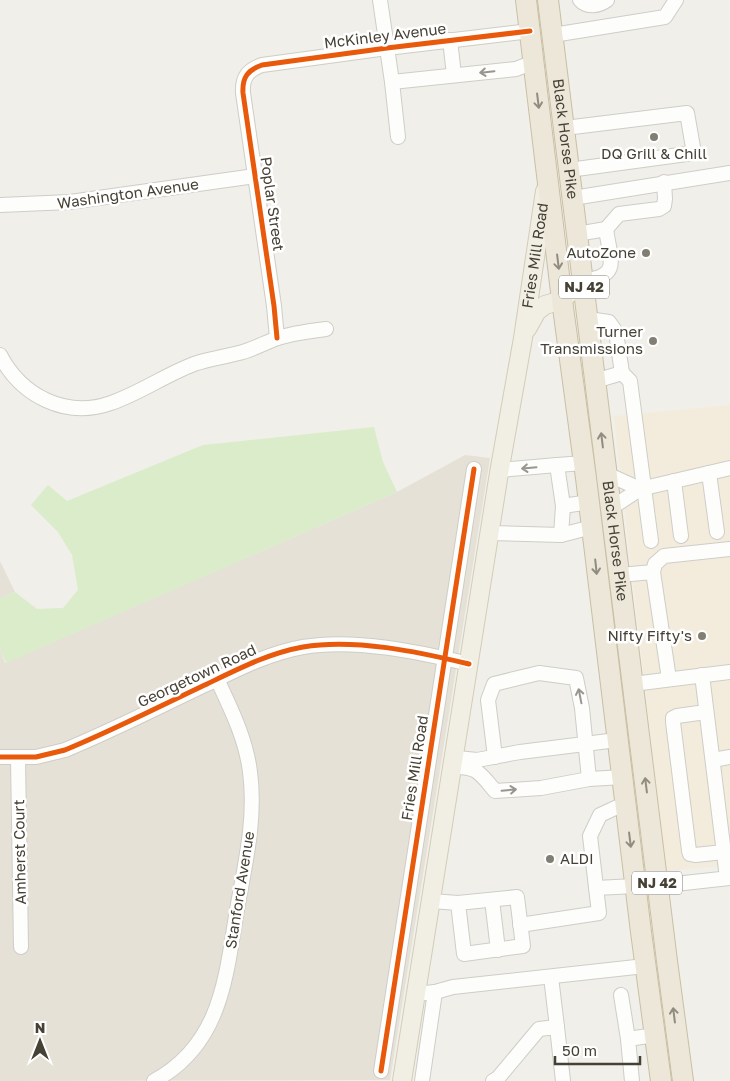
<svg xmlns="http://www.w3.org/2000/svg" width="730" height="1081" font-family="'Golos Text',sans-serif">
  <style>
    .residential { fill: #e5e1d7 }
    .commercial { fill: #f3ecdc }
    .green { fill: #daecc9 }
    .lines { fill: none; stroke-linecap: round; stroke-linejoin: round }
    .minor-casing { stroke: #cecdc7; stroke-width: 16 }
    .major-casing { stroke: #d3cdb7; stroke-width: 20 }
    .highway-casing { stroke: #c9bfa4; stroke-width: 22 }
    .minor { stroke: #fdfdfc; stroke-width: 14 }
    .major { stroke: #f1eee3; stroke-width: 18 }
    .highway { stroke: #ece7d9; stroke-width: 20 }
    .cycleway-casing { stroke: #fff; stroke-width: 8 }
    .cycleway { stroke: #e8590c; stroke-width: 5 }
    .oneway { stroke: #98968f }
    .oneway2 { stroke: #918c7f }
    .poi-dot { fill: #827e74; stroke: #fff; stroke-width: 2 }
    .labels { text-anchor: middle; stroke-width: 5; stroke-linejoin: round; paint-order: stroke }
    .shield { fill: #fff; stroke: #7e7a72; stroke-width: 1 }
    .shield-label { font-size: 14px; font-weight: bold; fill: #464135 }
    .street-label { font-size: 15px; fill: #464135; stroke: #fff }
    .poi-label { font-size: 15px; fill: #464135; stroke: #fff; text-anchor: end }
  </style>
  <rect width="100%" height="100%" fill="#f0efea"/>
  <g class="residential">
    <path d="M 465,455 L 490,458 L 390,1080 L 0,1081 L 0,650 L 5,663 L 397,492 Z"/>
    <path d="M 0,561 L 15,592 L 0,599 Z"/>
  </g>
  <path class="commercial" d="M 730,405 L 730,865 L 666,871 L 614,416 Z"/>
  <path class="green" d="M 374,427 L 383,462 L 397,492 L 6,663 L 0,650 L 0,599 L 15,592 L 37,609 L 63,608 L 78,590 L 72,555 L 58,532 L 31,505 L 48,485 L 67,501 L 203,445 Z"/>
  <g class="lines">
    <g class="minor-casing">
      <g id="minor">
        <path d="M 380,0 L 392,82 L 398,137"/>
        <path d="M 580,0 C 587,8 599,6 607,0"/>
        <path d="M 553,35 L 665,17 L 676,0"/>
        <path d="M 450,40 L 454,75"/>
        <path d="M 392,82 L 516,69 L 534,62"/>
        <path d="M 565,128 L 687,113 L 694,153 L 569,170"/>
        <path d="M 573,198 L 730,173"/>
        <path d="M 0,205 L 70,202 L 255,176"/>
        <path d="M 606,229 L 619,214 L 659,209 L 664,206 L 665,199 L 664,182"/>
        <path d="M 577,234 L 606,229 C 610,259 622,277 583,280"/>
        <path d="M 588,319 L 609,322 L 616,332 L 622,373 L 595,381"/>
        <path d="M 277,338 L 274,306 L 243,93 C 242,77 248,70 262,65 L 387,48 L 530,31"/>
        <path d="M 0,355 C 21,396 66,419 111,403 C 140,393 165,375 194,364 C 208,359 224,357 239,353 C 252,350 264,343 278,338 C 293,333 310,331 326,329"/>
        <path d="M 622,373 L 630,381 L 651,541"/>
        <path d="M 584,463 L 557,465 L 563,506 L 589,502"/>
        <path d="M 500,470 L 557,465"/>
        <path d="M 709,473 L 717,532"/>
        <path d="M 607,474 L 640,489 L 611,508"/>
        <path d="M 674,481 L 681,536"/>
        <path d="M 640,489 L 730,468"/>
        <path d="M 490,533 L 561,535 L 592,527"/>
        <path d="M 561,535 L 563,506"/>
        <path d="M 620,575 L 653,572"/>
        <path d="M 702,675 L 727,878"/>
        <path d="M 669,679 L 653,572 L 655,564 L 664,556 L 730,549"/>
        <path d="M 633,684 L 730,672"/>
        <path d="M 706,712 L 677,716 L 673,718 L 673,722 L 689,851 L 690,854 L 695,855 L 724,852"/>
        <path d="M 0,757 L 36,757 L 65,750 C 114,730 160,706 207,684 C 238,669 269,653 303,647 C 354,638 419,652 469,664"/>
        <path d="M 495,757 L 488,700 L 494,684 L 539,673 L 576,678 L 582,708 L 589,779"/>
        <path d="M 18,758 L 21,947"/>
        <path d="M 457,758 L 477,760 L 520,752 L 617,740"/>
        <path d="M 713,760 L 730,757"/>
        <path d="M 453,767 C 477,766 480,773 495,791 L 541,788 L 589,779 L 623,777"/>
        <path d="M 657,886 L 730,878"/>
        <path d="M 596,888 L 635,886"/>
        <path d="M 492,900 L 498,950"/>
        <path d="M 431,901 L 458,903 L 517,897 L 523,946 L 464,954 L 458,903"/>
        <path d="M 520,925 L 599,913 L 590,836 L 600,815 L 626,803"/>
        <path d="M 551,977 L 557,1027"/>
        <path d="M 416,994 L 435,992 L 453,987 L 645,966"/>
        <path d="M 621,995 L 628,1039"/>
        <path d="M 381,1071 L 474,469"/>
        <path d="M 154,1081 C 224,1043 226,972 238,904 C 246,860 256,816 250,772 C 246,739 231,709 217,679"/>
        <path d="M 422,1081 L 435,992"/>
        <path d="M 493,1081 L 498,1078 L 539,1029 L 557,1027 L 563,1081"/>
        <path d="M 632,1081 L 628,1039 L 655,1035"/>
      </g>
    </g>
    <g class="major-casing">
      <g id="major">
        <path d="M 527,329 L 537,311 L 545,305 L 562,300 L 583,280"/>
        <path id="s1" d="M 402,1081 L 499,473 L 523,338 L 545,191"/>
      </g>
    </g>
    <g class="highway-casing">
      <g id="highway">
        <path d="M 526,0 L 562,300 L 586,478 L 641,932 L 661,1081"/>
        <path id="s2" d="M 548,0 L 667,961 L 683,1081"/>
      </g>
    </g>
    <use href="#minor" class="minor"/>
    <use href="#major" class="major"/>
    <use href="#highway" class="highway"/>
    <g class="cycleway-casing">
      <g id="cycleway">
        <path d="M 277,338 L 274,306 L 243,93 C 242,77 248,70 262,65 L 387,48 L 530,31"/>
        <path d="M 0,757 L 36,757 L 65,750 C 114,730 160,706 207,684 C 238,669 269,653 303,647 C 354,638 419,652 469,664"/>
        <path d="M 381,1071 L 474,469"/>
      </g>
    </g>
    <use href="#cycleway" class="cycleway"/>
  </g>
  <defs><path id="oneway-shaft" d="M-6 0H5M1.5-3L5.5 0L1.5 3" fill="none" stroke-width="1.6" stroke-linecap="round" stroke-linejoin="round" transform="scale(1.25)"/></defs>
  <g class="oneway">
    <use href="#oneway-shaft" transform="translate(487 72) rotate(174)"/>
    <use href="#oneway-shaft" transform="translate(529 468) rotate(175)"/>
    <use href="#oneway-shaft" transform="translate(580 696) rotate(-101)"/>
    <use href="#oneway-shaft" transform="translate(509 790) rotate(-5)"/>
  </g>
  <g class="oneway2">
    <use href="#oneway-shaft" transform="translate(538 101) rotate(83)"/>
    <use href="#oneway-shaft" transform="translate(558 262) rotate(83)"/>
    <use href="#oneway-shaft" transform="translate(602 440) rotate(-97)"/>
    <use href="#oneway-shaft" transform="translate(596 567) rotate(84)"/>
    <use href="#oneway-shaft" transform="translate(646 785) rotate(-97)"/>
    <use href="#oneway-shaft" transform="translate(630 840) rotate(83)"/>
    <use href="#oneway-shaft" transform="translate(674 1015) rotate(-97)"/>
  </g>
  <g class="poi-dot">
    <circle cx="654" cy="137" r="5"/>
    <circle cx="646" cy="253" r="5"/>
    <circle cx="653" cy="341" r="5"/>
    <circle cx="702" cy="636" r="5"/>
    <circle cx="550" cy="859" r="5"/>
  </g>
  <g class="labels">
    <g class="shield">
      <rect x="559" y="275.5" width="50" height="23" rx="4"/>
      <rect x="632" y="871.5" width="50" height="23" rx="4"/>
    </g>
    <g class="shield-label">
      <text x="584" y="292">NJ 42</text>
      <text x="657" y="888">NJ 42</text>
    </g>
    <g class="street-label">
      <text transform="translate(385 36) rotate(-7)" y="5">McKinley Avenue</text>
      <text dy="5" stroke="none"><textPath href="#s2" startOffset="140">Black Horse Pike</textPath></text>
      <text transform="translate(128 194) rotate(-8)" y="5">Washington Avenue</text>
      <text transform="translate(272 204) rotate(82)" y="5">Poplar Street</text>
      <text dy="5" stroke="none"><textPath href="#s1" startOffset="836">Fries Mill Road</textPath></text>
      <text dy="5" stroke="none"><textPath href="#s2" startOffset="545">Black Horse Pike</textPath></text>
      <text transform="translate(197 676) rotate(-25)" y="5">Georgetown Road</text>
      <text transform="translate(415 768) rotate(-81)" y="5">Fries Mill Road</text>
      <text transform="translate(20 852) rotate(-91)" y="5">Amherst Court</text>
      <text transform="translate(240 890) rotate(-81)" y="5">Stanford Avenue</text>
    </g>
    <g class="poi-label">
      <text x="654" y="159" text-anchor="middle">DQ Grill &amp; Chill</text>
      <text x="636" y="258">AutoZone</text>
      <text x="643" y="337">Turner<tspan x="643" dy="17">Transmissions</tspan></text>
      <text x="692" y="641">Nifty Fifty's</text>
      <text x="560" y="864" text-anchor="start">ALDI</text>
    </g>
  </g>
  <g transform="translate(40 1041)" stroke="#ffffff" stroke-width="4" paint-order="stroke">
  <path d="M0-4L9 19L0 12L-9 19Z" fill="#464135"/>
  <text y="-8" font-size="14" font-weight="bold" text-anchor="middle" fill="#464135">N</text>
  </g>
  <path d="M555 1056v8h85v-8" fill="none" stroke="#464135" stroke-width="2.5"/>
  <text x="562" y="1056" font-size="15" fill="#464135" stroke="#ffffff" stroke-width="4" paint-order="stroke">50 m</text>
</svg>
